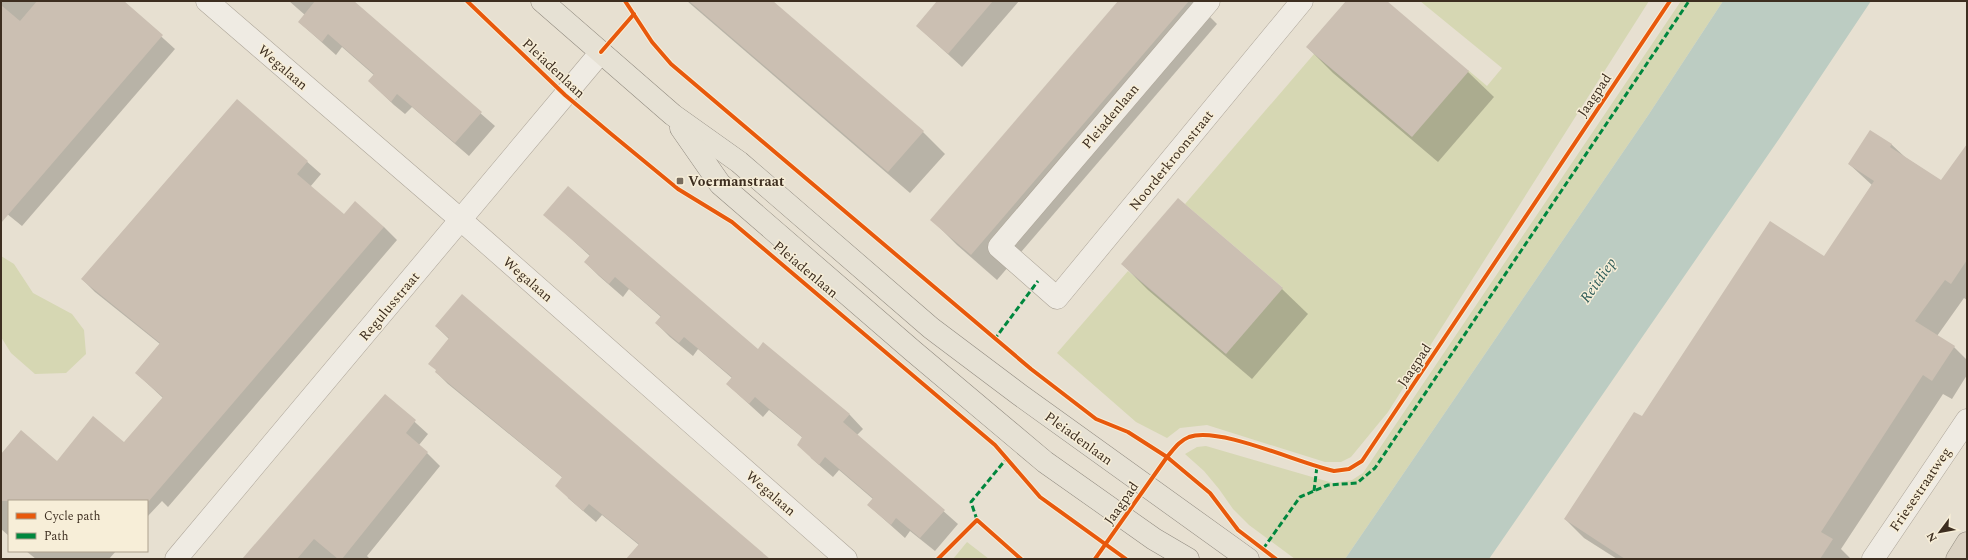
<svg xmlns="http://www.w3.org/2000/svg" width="1968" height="560" font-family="Spectral,serif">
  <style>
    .green { fill: #d6d7b3 }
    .water { fill: #bcccc2 }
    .shadow { fill: #0003 }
    .building { fill: #cbbfb2 }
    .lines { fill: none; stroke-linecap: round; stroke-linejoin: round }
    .minor-casing { stroke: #ada599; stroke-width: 23 }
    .major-casing { stroke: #928b80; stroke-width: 23 }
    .highway-casing { stroke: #928b80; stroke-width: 23 }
    .minor { stroke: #efebe3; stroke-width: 22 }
    .major { stroke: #e6e1d4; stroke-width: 22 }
    .highway { stroke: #dad1c2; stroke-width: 22 }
    .quiet { stroke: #00873e; stroke-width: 3; stroke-dasharray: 6 3; stroke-linecap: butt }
    .cycleway-casing { stroke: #f7eed8; stroke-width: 6 }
    .cycleway { stroke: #e8590c; stroke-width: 4 }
    .poi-dot { fill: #786c5e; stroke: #f7eed8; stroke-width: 1.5 }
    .labels { text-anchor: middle; stroke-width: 3; stroke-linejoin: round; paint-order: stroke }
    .street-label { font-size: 14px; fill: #3d2e20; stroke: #f7eed8 }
    .poi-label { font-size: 14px; font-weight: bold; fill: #3d2e20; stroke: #f7eed8; text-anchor: start }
    .water-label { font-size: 15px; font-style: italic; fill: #2f5d5a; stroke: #f7eed8 }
  </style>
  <rect width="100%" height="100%" fill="#e7e0d1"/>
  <g class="green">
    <path d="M 1420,1 L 1649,1 L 1388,412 L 1351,457 L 1341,462 L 1325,462 L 1207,425 L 1180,428 L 1167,438 L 1136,422 L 1057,353 L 1128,271 L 1225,353 L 1282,287 L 1185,204 L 1314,54 L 1411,136 L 1468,70 L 1487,86 L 1502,68 Z"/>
    <path d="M 1681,1 L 1723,1 L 1649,114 L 1345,559 L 1295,559 L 1249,525 L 1233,509 L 1219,489 L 1204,471 L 1185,454 L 1197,447 L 1206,446 L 1333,483 L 1352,480 L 1363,473 Z"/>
    <path d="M 1,256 L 14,264 L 33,293 L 72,314 L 84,330 L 86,354 L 66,373 L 35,374 L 11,353 L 1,337 Z"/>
    <path d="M 967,542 L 989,559 L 953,559 Z"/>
  </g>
  <path class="water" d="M 1723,1 L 1871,1 L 1779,139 L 1489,559 L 1345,559 L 1649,114 Z"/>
  <g class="shadow">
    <path d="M 1,1 L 122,1 L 175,49 L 22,226 L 1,209 Z"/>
    <path d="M 289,1 L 352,1 L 495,126 L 469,156 L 412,107 L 405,114 L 394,105 L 369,81 L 374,75 L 342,47 L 336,55 L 299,22 L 305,15 Z"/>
    <path d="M 687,1 L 771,1 L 923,132 L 945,154 L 910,193 Z"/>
    <path d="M 938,1 L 1019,1 L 962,67 L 917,26 Z"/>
    <path d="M 1120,1 L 1194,1 L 1217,24 L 997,280 L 957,245 L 932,220 Z"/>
    <path d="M 1347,1 L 1385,1 L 1468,72 L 1494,97 L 1438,162 L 1333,73 L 1307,47 Z"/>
    <path d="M 237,100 L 321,174 L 310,187 L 344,215 L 384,227 L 397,240 L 168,507 L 162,501 L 147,517 L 147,501 L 9,501 L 9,536 L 1,529 L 1,455 L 57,462 L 124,443 L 163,398 L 136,373 L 160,344 L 95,292 L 82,279 Z"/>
    <path d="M 1891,144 L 1906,158 L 1941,181 L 1967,146 L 1967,300 L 1964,298 L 1937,336 L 1954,347 L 1967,360 L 1967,375 L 1952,399 L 1943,394 L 1841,549 L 1851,559 L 1617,559 L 1584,538 L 1565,519 L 1642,418 L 1824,258 L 1872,185 L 1849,164 Z"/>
    <path d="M 545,215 L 758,350 L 763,344 L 850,415 L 863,429 L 857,435 L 958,524 L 935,551 L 910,531 L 905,538 L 868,505 L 873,499 L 839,470 L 833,477 L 811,458 L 803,438 L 769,410 L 763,417 L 727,384 L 732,378 L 698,349 L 693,356 L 670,337 L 656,323 L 661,317 L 629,289 L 623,297 L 599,276 L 585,262 L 590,256 Z"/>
    <path d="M 1122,264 L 1282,289 L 1308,314 L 1252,379 L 1148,290 Z"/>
    <path d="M 436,326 L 769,559 L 627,559 L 639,545 L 602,515 L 596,522 L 568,498 L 563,478 L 448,384 L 436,372 L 449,339 Z"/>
    <path d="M 385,395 L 428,434 L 419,445 L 440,466 L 367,556 L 370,559 L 244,559 Z"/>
    <path d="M 26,551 L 116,551 L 109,559 L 36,559 Z"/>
  </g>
  <g class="building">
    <path d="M 37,1 L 124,1 L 163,35 L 1,223 L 1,5 L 20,21 Z"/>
    <path d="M 315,1 L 354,1 L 482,112 L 455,143 L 397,94 L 391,102 L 368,81 L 374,74 L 328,34 L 322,42 L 298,22 Z"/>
    <path d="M 689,1 L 773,1 L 924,131 L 888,172 Z"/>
    <path d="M 937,1 L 993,1 L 948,54 L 916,26 Z"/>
    <path d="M 1118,1 L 1189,1 L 971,255 L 930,220 Z"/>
    <path d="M 1346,1 L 1387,1 L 1469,71 L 1412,137 L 1306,47 Z"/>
    <path d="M 237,99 L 308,161 L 297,174 L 344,214 L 355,201 L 384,227 L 149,501 L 1,501 L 1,454 L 21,430 L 57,461 L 93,416 L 124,442 L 163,397 L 135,373 L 160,343 L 81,279 Z"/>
    <path d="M 1870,130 L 1892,144 L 1890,147 L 1941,180 L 1967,144 L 1967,260 L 1951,284 L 1945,280 L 1915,321 L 1955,346 L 1932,381 L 1923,375 L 1821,532 L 1833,539 L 1820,559 L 1625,559 L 1564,519 L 1634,412 L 1642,416 L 1770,221 L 1824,256 L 1874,181 L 1848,164 Z"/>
    <path d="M 568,186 L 758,349 L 763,342 L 850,414 L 843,422 L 945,510 L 920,538 L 896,518 L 891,525 L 867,505 L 873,498 L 825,457 L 819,465 L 797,445 L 802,437 L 755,397 L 749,404 L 726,384 L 732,377 L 684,337 L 679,343 L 655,323 L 661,316 L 615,277 L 609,284 L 584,262 L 590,255 L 543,215 Z"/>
    <path d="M 1178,198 L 1283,288 L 1226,354 L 1121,264 Z"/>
    <path d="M 462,294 L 658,463 L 770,559 L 626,559 L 639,544 L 589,504 L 583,511 L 555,486 L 562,477 L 435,372 L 436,370 L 428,364 L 449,338 L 435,326 Z"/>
    <path d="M 385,394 L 416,420 L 406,433 L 428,452 L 342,559 L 338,559 L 314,539 L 297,559 L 242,559 Z"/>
  </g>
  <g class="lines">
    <g class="minor-casing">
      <g id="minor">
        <path d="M 207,1 L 461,220 L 846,559"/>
        <path d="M 1209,1 L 999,247 L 1057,298 L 1302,1"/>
        <path d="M 176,559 L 601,52"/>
        <path d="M 1873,559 L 1967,420"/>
      </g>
    </g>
    <g class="major-casing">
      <g id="major">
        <path d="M 542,1 L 673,115 L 739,162 L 931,328 L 1020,395 L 1248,559"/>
        <path d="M 681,128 L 720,184 L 913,351 L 1045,462 L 1154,539 L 1188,559"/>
      </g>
    </g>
    <g class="highway-casing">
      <path id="highway" d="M 1957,559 L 1967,543"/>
    </g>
    <use href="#minor" class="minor"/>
    <use href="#major" class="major"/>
    <use href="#highway" class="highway"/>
    <g class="quiet">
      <path d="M 994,340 L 1038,281"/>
      <path d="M 1314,491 L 1317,466"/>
      <path d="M 977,520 L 971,502 L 1007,458"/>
      <path d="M 1263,549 L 1300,497 L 1328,485 L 1357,483 L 1375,468 L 1689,1"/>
    </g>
    <g class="cycleway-casing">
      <g id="cycleway">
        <path d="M 467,1 L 565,95 L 610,133 L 678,189 L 732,222 L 995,445 L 1040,497 L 1126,559"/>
        <path d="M 625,1 L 652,42 L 671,64 L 1031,369 L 1096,419 L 1128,432 L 1167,457 L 1210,493 L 1238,530 L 1276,559"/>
        <path d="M 601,52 L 634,14"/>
        <path d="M 938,559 L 977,520 L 1021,559"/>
        <path d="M 1095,559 L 1167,457 C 1174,449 1179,441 1189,437 C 1220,426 1300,464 1334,471 L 1349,469 L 1362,461 L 1670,1"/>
      </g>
    </g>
    <use href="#cycleway" class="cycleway"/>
  </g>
  <rect class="poi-dot" x="676" y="177" width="8" height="8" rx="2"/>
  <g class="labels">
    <g class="street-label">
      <text transform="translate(283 67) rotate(41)" y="5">Wegalaan</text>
      <text transform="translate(554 68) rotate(43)" y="5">Pleiadenlaan</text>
      <text transform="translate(1594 95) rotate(-56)" y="5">Jaagpad</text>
      <text transform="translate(1110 116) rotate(-50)" y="5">Pleiadenlaan</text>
      <text transform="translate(1171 160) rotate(-51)" y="5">Noorderkroonstraat</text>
      <text transform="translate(806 269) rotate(40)" y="5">Pleiadenlaan</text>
      <text transform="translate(528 279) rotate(41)" y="5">Wegalaan</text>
      <text transform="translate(389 306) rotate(-50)" y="5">Regulusstraat</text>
      <text transform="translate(1414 365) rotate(-56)" y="5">Jaagpad</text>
      <text transform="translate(1079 438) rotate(36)" y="5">Pleiadenlaan</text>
      <text transform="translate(1920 489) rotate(-56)" y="5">Friesestraatweg</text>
      <text transform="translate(771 493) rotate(41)" y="5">Wegalaan</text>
      <text transform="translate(1121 503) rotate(-55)" y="5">Jaagpad</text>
    </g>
    <g class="poi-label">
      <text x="688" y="186">Voermanstraat</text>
    </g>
    <g class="water-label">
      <text transform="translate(1598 280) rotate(-55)" y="5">Reitdiep</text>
    </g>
  </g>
  <rect width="1968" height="560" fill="none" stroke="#3d2e20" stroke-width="4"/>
  <rect x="8" y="500" width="140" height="52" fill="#f7eed8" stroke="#ada18e"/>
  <rect x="16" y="513" width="20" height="6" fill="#e8590c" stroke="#ada18e"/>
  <text x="44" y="520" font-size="12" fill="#3d2e20">Cycle path</text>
  <rect x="16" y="533" width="20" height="6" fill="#00873e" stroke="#ada18e"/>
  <text x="44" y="540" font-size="12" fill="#3d2e20">Path</text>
  <g transform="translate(1940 532) rotate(238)" stroke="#f7eed8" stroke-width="3" paint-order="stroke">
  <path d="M0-3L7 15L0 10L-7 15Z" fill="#3d2e20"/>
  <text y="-6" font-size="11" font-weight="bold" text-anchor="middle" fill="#3d2e20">N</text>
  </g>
</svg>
